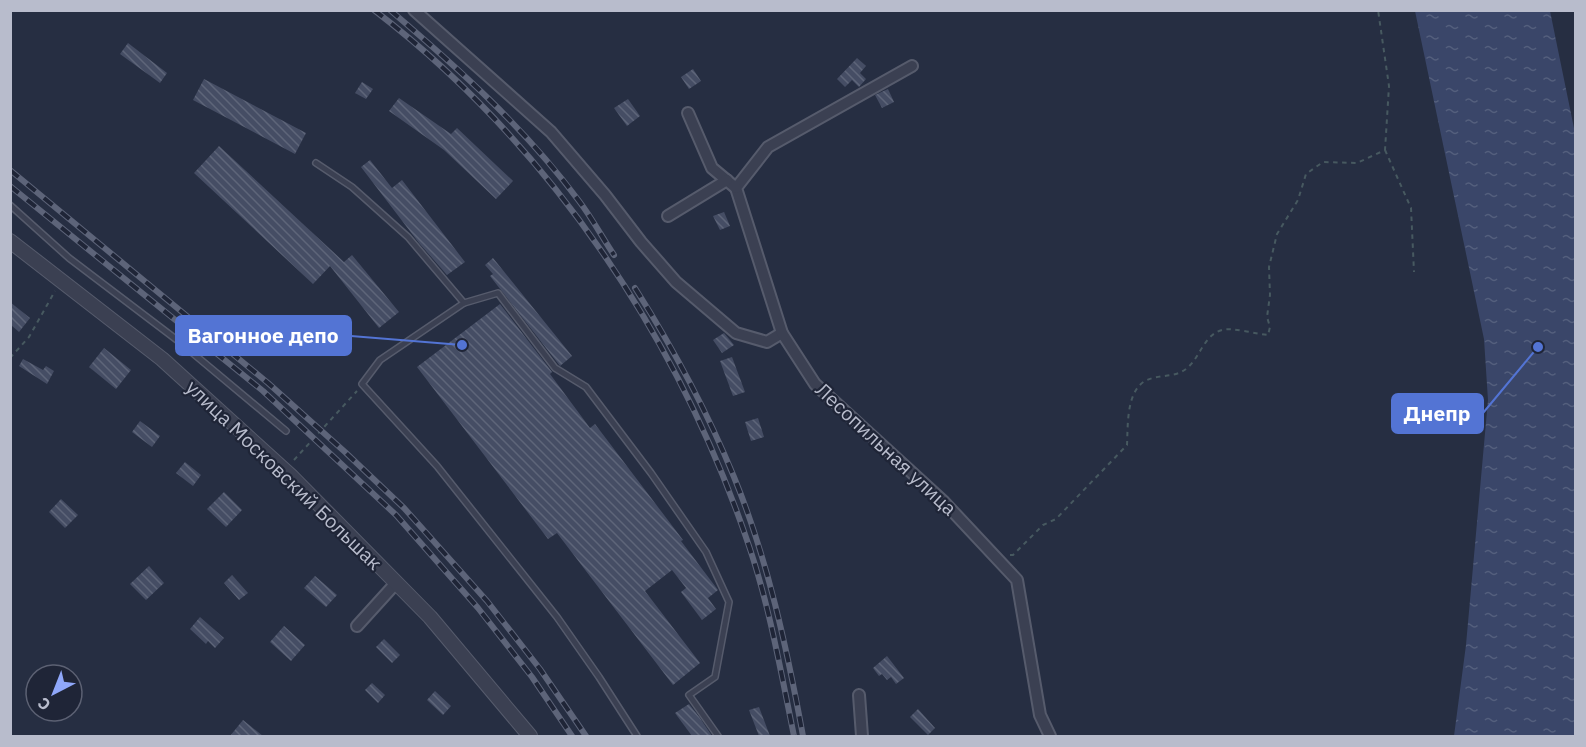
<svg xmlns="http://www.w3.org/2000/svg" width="1586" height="747" font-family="'IBM Plex Sans',sans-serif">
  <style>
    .water { fill: url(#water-ripples) }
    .building { fill: url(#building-back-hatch) }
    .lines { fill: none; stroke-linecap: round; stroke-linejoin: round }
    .service-casing { stroke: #565b6c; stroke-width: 8 }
    .minor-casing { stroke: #565b6c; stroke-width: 14 }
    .tertiary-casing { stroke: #565b6c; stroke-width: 16 }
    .path { stroke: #475960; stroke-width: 2; stroke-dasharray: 4.5 4.5; stroke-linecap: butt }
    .service { stroke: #3b4052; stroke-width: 5 }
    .minor { stroke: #3b4052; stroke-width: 10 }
    .tertiary { stroke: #3b4052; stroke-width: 14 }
    .rail-casing { stroke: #5d6479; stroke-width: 6 }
    .rail { stroke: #1f2537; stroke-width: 4; stroke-dasharray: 11; stroke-linecap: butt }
    .labels { text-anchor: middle; stroke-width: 4.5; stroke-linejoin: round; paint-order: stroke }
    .street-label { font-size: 20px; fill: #b8bccc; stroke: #1f2537 }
    .leader { fill: none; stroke: #5374d4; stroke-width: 2 }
    .callout-dot { fill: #5374d4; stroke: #1f2537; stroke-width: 2 }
    .callout { fill: #5374d4; stroke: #5374d4; stroke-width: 2 }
    .callout-label { font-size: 21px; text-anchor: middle; font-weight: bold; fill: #fff }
  </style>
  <defs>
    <pattern id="water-ripples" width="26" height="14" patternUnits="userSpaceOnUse" patternTransform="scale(1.5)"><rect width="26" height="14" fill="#3a4669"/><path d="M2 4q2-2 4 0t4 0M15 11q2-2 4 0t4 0" fill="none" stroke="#545f7d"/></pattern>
    <pattern id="building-back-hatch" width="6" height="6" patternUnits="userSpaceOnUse" patternTransform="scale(1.5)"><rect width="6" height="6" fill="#454d64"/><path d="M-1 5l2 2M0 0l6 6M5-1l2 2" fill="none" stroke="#5e6579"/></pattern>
  </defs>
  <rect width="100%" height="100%" fill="#262e42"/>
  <path class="water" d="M 1415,11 L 1550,11 L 1576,138 L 1575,736 L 1454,736 L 1466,645 L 1488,400 L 1484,339 Z"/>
  <g class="building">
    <path d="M 128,43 L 167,73 L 160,83 L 120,54 Z"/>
    <path d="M 857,58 L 866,66 L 860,73 L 866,79 L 859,87 L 852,80 L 845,87 L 837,79 Z"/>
    <path d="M 693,69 L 701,81 L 689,89 L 681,77 Z"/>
    <path d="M 204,79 L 306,133 L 295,154 L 193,100 Z"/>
    <path d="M 362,82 L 373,89 L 366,99 L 355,93 Z"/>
    <path d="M 888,89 L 894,102 L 882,108 L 875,95 Z"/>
    <path d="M 399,98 L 451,134 L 457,128 L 513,181 L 496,199 L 444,150 L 389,111 Z"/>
    <path d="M 628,99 L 640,116 L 627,126 L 614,108 Z"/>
    <path d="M 219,146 L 344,262 L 352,255 L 399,312 L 379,328 L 330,266 L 313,284 L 194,173 Z"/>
    <path d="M 370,160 L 392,188 L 402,180 L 465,262 L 447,275 L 419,243 L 361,167 Z"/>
    <path d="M 724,212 L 730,226 L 720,230 L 713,216 Z"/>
    <path d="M 493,258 L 572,356 L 560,366 L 490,276 L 493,274 L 485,265 Z"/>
    <path d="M 10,302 L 30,318 L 19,332 L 10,324 Z"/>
    <path d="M 500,304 L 552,372 L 550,374 L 590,428 L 595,424 L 683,540 L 681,541 L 718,590 L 708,598 L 716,609 L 702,620 L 681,592 L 686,588 L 672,570 L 645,591 L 700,663 L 673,685 L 557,533 L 548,539 L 417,367 Z"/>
    <path d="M 724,333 L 734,345 L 722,353 L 713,340 Z"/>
    <path d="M 104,348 L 131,370 L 116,389 L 89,367 Z"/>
    <path d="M 732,357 L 745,392 L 733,396 L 720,361 Z"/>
    <path d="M 23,359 L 43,370 L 46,366 L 54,371 L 47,384 L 19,366 Z"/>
    <path d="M 758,418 L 764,437 L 751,441 L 745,422 Z"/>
    <path d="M 140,421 L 160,436 L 152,447 L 132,432 Z"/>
    <path d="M 185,462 L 201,475 L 193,486 L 176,473 Z"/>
    <path d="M 224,492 L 242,510 L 226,527 L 207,509 Z"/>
    <path d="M 61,499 L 78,515 L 65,528 L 49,512 Z"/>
    <path d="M 149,566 L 164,583 L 146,600 L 130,584 Z"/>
    <path d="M 232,575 L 248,593 L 239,600 L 224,583 Z"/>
    <path d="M 315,576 L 337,595 L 326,607 L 304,588 Z"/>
    <path d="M 200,617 L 224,638 L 215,648 L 208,641 L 206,644 L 190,629 Z"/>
    <path d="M 284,626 L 305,645 L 291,661 L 270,642 Z"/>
    <path d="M 384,639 L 400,655 L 392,663 L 376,647 Z"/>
    <path d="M 887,656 L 904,678 L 896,684 L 891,677 L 887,680 L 882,674 L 879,676 L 873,668 Z"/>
    <path d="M 372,683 L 385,695 L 378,703 L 365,690 Z"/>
    <path d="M 435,691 L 451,706 L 443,715 L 427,700 Z"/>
    <path d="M 689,704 L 700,718 L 712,736 L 692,736 L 675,713 Z"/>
    <path d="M 759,707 L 770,736 L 759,736 L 749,710 Z"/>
    <path d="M 918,709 L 935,728 L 928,735 L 910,717 Z"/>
    <path d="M 243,720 L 263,736 L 230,736 Z"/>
  </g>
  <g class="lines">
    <g class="service-casing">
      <g id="service">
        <path d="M 316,163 L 352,187 L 408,237 L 464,303 L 380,360 L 362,384 L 437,466 L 557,617 L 599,677 L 637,736"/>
        <path d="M 10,205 L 69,258 L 177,340 L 286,431"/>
        <path d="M 464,303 L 498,293 L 555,368 L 586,387 L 651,473 L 706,552 L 729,602 L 715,677 L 689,695 L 718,736"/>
      </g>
    </g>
    <g class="minor-casing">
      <g id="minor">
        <path d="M 414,10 L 551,132 L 605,195 L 641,242 L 676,282 L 736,333 L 767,342 L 782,333"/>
        <path d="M 912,66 L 768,147 L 736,188 L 782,333 L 815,384 L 944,502 L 1017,580 L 1040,715 L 1050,736"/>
        <path d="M 688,113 L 712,168 L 736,188"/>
        <path d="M 668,216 L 727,180"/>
        <path d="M 357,626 L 396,583"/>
        <path d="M 859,695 L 862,736"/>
      </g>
    </g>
    <g class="tertiary-casing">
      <path id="tertiary" d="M 10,241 L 162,359 L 292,477 L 430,617 L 530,736"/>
    </g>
    <g class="path">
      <path d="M 1385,150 L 1411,208 L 1414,272"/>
      <path d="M 10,358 L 29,337 L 55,291"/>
      <path d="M 294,460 L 357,391"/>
      <path d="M 1010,555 L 1013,555 L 1043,525 L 1056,519 L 1127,445 C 1128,426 1126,392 1145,381 C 1156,375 1171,377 1181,372 C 1200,363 1201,336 1222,330 C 1232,327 1256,334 1268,335 L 1270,327 L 1267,317 L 1270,295 L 1269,267 L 1277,234 L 1298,200 L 1306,174 L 1323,162 L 1357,163 L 1385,150 L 1389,86 L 1378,10"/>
    </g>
    <use href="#service" class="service"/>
    <use href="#minor" class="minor"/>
    <use href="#tertiary" class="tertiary"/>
    <g class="rail-casing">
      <g id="rail">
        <path d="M 374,10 C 549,144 679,338 749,546 C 770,608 781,673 794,736"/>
        <path d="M 390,10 C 458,68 526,129 579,201 C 592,218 602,237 614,255"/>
        <path d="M 10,170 L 268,383 L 345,452 L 404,508 L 487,601 L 540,669 L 586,736"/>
        <path d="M 10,186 L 263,391 L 396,515 L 478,608 L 532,677 L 572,736"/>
        <path d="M 635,288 C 673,348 707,411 734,477 C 768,560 787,649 803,736"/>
      </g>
    </g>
    <use href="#rail" class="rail"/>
  </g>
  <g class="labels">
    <g class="street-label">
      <text transform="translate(886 449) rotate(43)" y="7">Лесопильная улица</text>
      <text transform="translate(284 475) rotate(44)" y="7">улица Московский Большак</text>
    </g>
  </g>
  <path class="leader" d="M462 345L351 336M1538 347L1483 413"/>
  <g class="callout-dot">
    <circle cx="462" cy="345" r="6"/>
    <circle cx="1538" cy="347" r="6"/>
  </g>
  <g class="callout">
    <rect x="176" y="316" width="175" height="39" rx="6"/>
    <rect x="1392" y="394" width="91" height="39" rx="6"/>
  </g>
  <g class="callout-label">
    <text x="263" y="343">Вагонное депо</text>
    <text x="1437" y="421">Днепр</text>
  </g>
  <rect width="1586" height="747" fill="none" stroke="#b8bccc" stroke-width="24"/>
  <g transform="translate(54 693) rotate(222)"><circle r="28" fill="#1f2537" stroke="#5c6173" stroke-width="1.5"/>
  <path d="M0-4.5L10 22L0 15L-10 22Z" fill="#8fa7f9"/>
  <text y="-9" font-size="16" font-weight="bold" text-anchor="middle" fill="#b8bccc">С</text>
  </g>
</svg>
